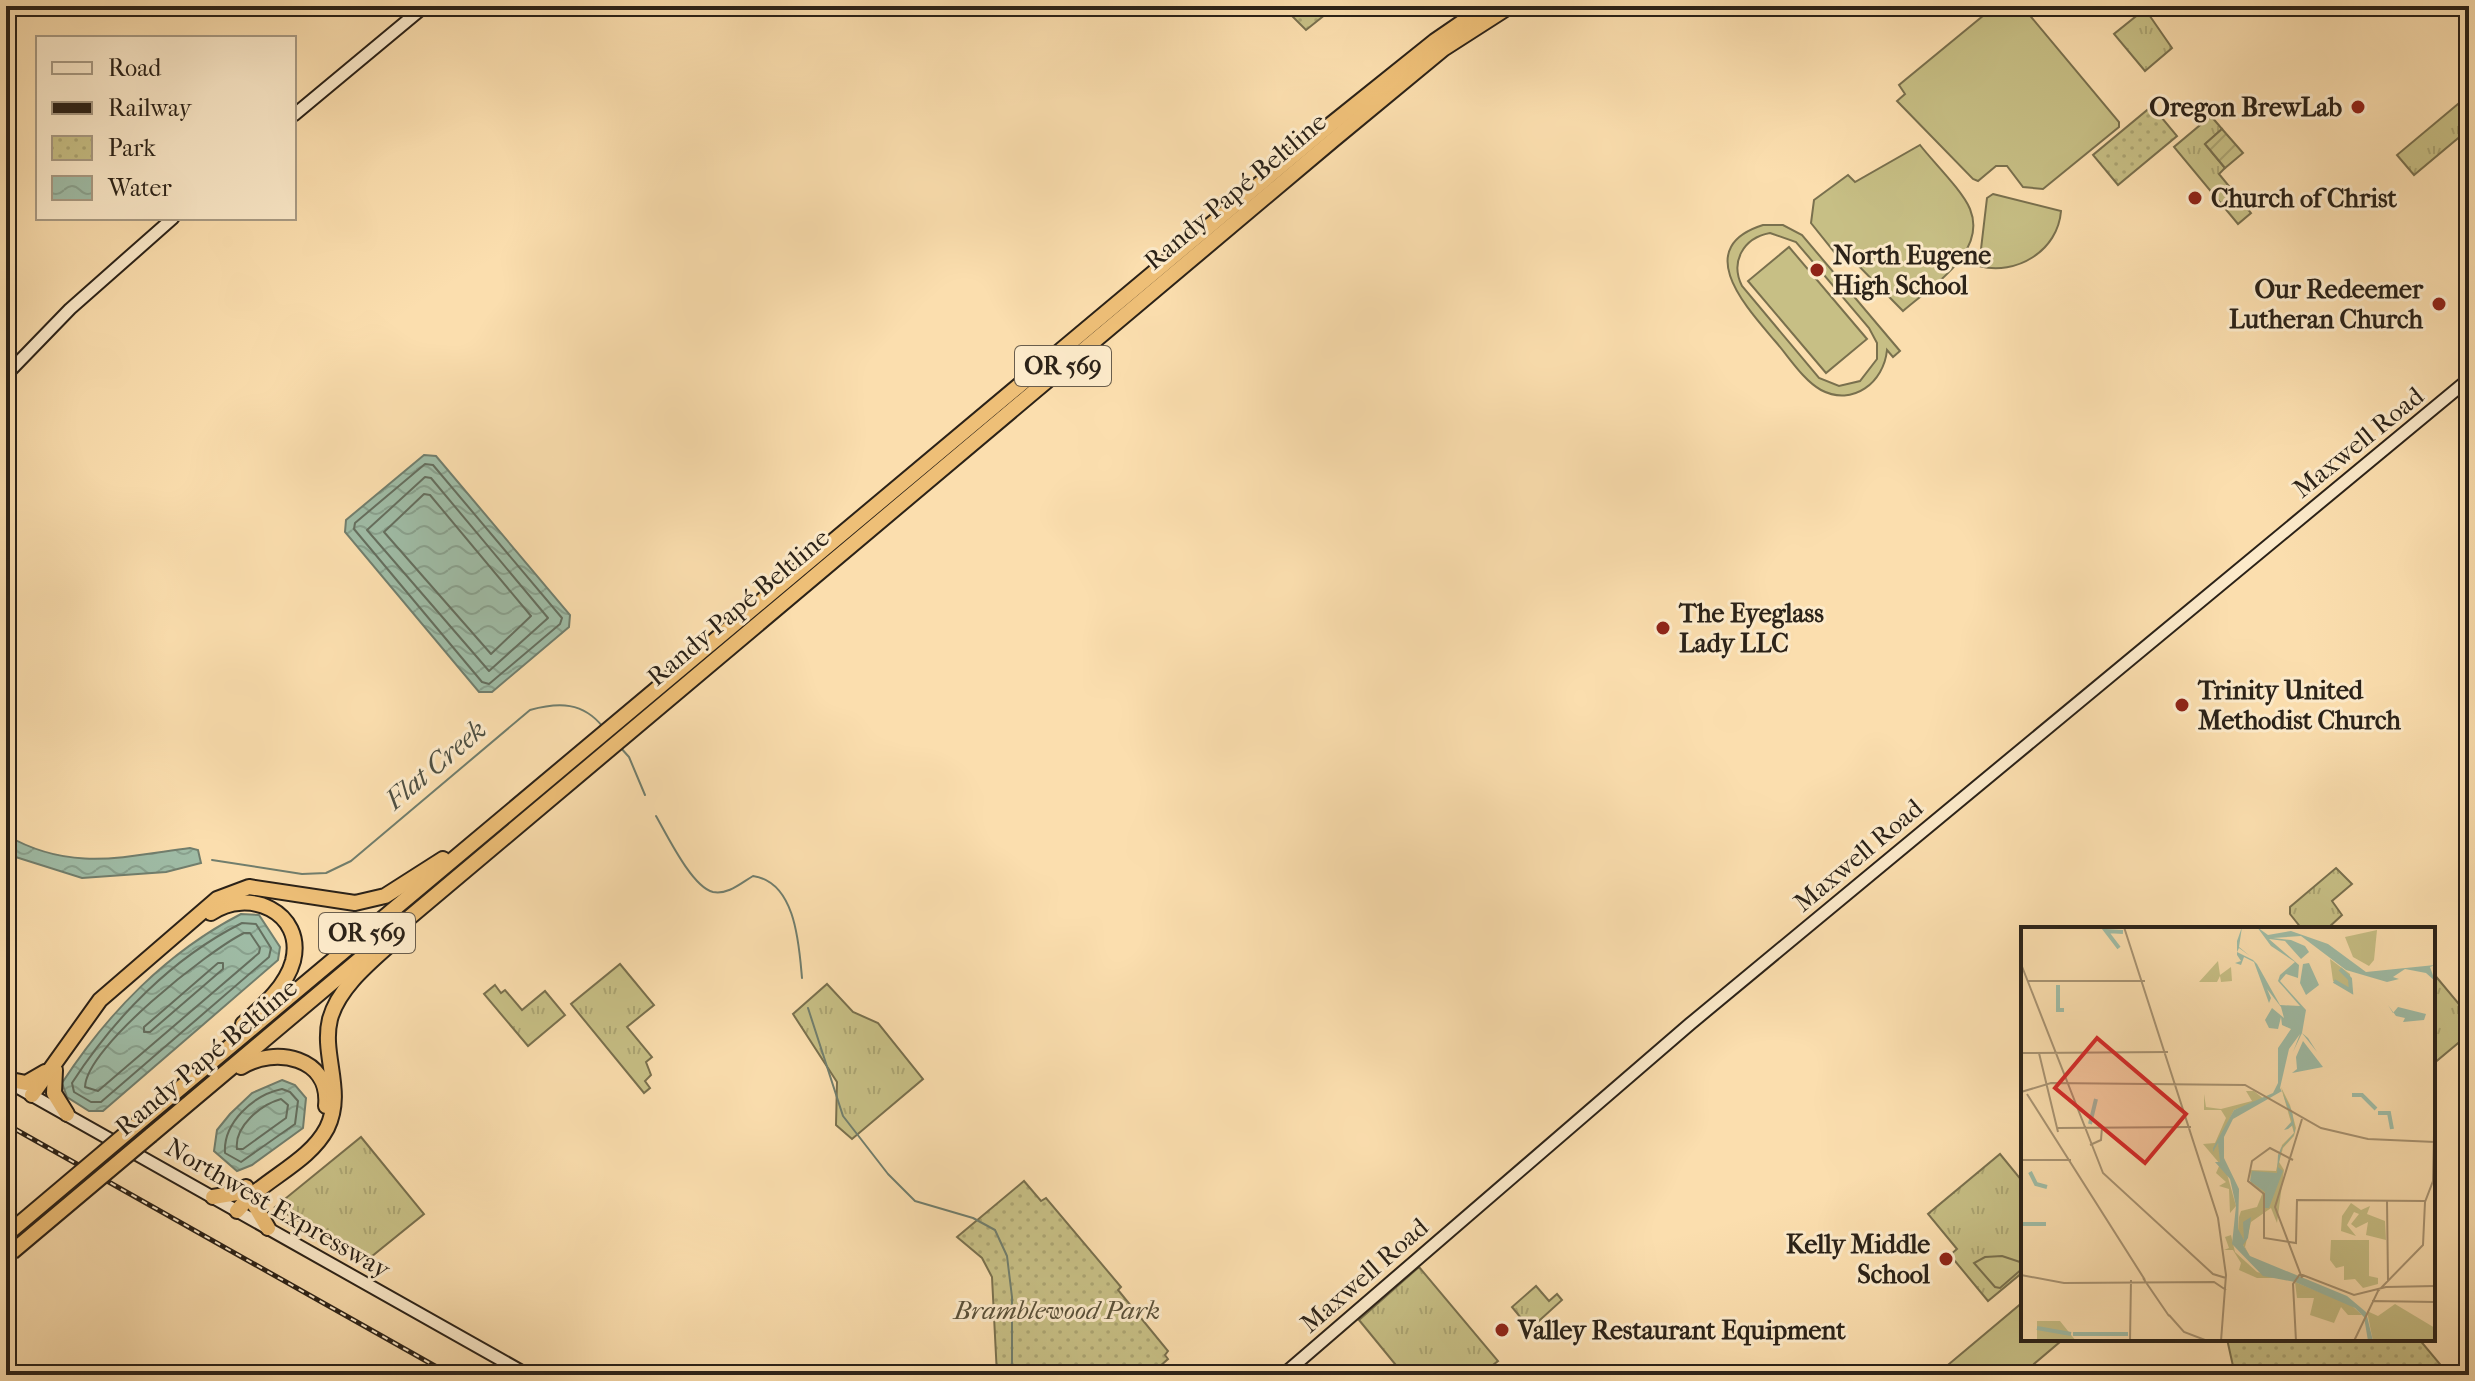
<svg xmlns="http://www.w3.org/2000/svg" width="2475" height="1381" font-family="'IM FELL French Canon',serif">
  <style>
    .grass { fill: url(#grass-tufts); stroke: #79704e; stroke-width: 2 }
    .park { fill: url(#park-dots); stroke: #79704e; stroke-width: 2 }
    .garden { fill: url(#garden-furrows); stroke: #79704e; stroke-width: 2 }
    .pitch { fill: #c7bf85; stroke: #79704e; stroke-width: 2; fill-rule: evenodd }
    .water { fill: url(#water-waves); stroke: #717e6d; stroke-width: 2 }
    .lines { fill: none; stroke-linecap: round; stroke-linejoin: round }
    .shore { stroke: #656f5f; stroke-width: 2 }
    .stream { stroke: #717e6d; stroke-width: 2 }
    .secondary-casing { stroke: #2b2218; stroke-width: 15 }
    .motorway-casing { stroke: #2b2218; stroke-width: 18 }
    .secondary { stroke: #fceaca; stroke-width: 11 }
    .motorway { stroke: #eebf77; stroke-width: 14 }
    .rail-casing { stroke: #2b2218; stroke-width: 5 }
    .rail { stroke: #fceaca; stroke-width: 2; stroke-dasharray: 6; stroke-linecap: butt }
    .motorway-bridge-casing { stroke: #2b2218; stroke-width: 18; stroke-linecap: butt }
    .motorway-bridge { stroke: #eebf77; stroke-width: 14 }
    .poi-dot { fill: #8f2418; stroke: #fceaca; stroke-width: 3 }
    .labels { text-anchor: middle; stroke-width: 6; stroke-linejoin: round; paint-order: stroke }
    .shield { fill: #fceaca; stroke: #6a5e4d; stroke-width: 2 }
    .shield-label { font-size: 24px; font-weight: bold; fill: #2b2218 }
    .poi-label { font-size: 26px; font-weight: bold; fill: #2b2218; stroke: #fceaca; text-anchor: start }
    .street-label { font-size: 26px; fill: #2b2218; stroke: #fceaca }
    .park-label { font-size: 26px; font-style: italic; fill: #5a5139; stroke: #fceaca }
    .water-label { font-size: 28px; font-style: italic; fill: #4e5043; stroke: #fceaca }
    .inset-river { fill: none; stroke: #9fbca6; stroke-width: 4 }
    .inset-road { fill: none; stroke: #a89372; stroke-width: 2 }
    .view { fill: #d62828; fill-opacity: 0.15; stroke: #d62828; stroke-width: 4 }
    .inset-edge { fill: none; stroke: #2b2218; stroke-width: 4 }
  </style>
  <defs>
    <pattern id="grass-tufts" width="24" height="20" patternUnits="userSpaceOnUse" patternTransform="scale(2)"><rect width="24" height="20" fill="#c7bf85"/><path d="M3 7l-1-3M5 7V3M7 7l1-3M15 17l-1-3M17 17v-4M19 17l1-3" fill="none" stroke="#aba472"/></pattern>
    <pattern id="park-dots" width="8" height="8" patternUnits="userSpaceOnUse" patternTransform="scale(2)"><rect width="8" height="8" fill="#c7bf85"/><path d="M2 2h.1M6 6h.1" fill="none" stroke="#aba472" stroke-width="1.8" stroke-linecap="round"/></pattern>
    <pattern id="garden-furrows" width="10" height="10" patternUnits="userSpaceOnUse" patternTransform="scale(2)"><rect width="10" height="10" fill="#c7bf85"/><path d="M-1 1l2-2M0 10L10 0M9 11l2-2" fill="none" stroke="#aba472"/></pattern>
    <pattern id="water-waves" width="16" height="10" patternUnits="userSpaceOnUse" patternTransform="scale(2)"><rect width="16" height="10" fill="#9fbca6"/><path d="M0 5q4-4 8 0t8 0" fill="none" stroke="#89a18e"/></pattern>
  </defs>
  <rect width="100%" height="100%" fill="#fbdeae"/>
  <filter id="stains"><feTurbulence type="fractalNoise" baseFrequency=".0025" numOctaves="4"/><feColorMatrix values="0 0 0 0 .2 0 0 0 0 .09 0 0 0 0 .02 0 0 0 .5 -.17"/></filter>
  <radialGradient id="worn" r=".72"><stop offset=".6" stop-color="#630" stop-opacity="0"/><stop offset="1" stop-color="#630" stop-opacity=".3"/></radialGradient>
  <g class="grass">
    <path d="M 2145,9 L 2172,48 L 2145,71 L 2114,34 Z"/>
    <path d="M 2464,99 L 2469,106 L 2469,129 L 2414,175 L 2397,155 Z"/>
    <path d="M 2211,116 L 2222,129 L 2205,144 L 2225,168 L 2219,174 L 2251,213 L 2238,224 L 2174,147 Z"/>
    <path d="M 2336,868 L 2352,884 L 2332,901 L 2342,915 L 2327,929 L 2302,929 L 2290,914 L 2290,907 Z"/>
    <path d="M 620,964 L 654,1005 L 627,1027 L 652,1057 L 646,1062 L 651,1075 L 645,1081 L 650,1088 L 644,1093 L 571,1004 Z"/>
    <path d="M 2433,973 L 2469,1016 L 2469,1034 L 2433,1064 Z"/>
    <path d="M 827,984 L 853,1012 L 878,1023 L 923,1079 L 852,1139 L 836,1125 L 837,1082 L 793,1014 Z"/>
    <path d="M 495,985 L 501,993 L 505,990 L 522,1010 L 545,991 L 565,1015 L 528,1046 L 484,994 Z"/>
    <path d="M 361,1137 L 424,1214 L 366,1261 L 275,1207 Z"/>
    <path d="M 2000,1154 L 2023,1182 L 2023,1272 L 1988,1301 L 1950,1255 L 1957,1249 L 1928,1214 Z"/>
    <path d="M 1419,1267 L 1498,1361 L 1480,1375 L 1404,1375 L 1359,1320 Z"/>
    <path d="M 1536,1286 L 1549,1301 L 1557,1294 L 1562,1300 L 1530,1329 L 1512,1307 Z"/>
  </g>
  <g class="park">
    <path d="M 1282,6 L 1336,6 L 1306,30 Z"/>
    <path d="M 2152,106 L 2177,136 L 2118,185 L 2093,155 Z"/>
    <path d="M 1024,1181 L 1041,1201 L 1046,1198 L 1121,1287 L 1118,1290 L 1168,1351 L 1165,1355 L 1168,1359 L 1150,1375 L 997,1375 L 992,1277 L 982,1258 L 957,1237 Z"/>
    <path d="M 2227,1339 L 2419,1339 L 2449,1375 L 2235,1375 Z"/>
  </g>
  <path class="garden" d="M 2222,129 L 2243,153 L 2225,168 L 2205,144 Z"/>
  <g class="pitch">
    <path d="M 1995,6 L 2022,6 L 2119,122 L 2119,127 L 2043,189 L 2023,187 L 2007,166 L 1996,166 L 1978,181 L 1973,179 L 1897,101 L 1905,94 L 1899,85 Z"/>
    <path d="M 1920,145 C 1933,162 1962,190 1970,209 C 1988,253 1930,287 1903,311 L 1846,253 L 1839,258 L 1811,223 L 1814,200 L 1848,175 L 1855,182 Z"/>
    <path d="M 1993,194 L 2061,211 C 2058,251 2016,276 1979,266 L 1987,198 Z"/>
    <path d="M 1763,225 L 1783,225 L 1802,235 L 1900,351 L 1893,357 L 1887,350 C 1884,382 1853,407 1821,390 C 1803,380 1789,357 1775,341 C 1748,309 1690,248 1763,225 ZM 1770,233 L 1796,242 L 1869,328 L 1877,343 L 1877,359 L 1860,381 L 1839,386 L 1819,378 L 1742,286 C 1730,262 1743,238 1770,233 Z"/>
    <path d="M 1789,247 L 1867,339 L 1826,373 L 1748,281 Z"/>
    <path d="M 2002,1256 L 2023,1263 L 2023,1268 L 2000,1288 L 1995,1287 L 1974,1263 L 1985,1257 Z"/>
    <path d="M 2023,1302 L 2023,1339 L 2061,1341 L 2021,1375 L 1936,1375 Z"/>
  </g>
  <g class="water">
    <path d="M 424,455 L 436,456 L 570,615 L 569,627 L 492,692 L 479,692 L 345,532 L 346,520 Z"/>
    <path d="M 6,835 C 70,872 122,857 190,848 L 198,850 L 201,863 L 166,872 L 82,878 L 6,854 Z"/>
    <path d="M 241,914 L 259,915 L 280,947 L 278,960 L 103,1111 L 89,1111 L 67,1097 L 62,1083 C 107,1014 167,952 241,914 Z"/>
    <path d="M 282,1080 L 295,1085 L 306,1098 L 303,1128 L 252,1165 L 237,1171 L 214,1151 L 217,1130 L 230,1114 L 252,1093 Z"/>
  </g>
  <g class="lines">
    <g class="shore">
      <path d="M 425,464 L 433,465 L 562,618 L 560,624 L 489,684 L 482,682 L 354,529 L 355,523 Z"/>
      <path d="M 425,477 L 431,478 L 548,618 L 489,671 L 367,530 Z"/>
      <path d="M 424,494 L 430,495 L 531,616 L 491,654 L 384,532 Z"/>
      <path d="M 242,923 L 256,924 L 271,948 L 269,957 L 101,1102 L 91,1102 L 74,1092 L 72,1083 C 114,1018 172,958 242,923 Z"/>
      <path d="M 244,933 L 250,933 L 260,948 L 259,953 L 98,1091 L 85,1087 C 86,1047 208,951 244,933 Z"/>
      <path d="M 218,963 L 223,963 L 223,969 L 150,1032 L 144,1032 L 144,1027 Z"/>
      <path d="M 282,1089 L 290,1092 L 298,1101 L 295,1124 L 241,1162 L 225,1153 C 223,1123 253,1095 282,1089 Z"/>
      <path d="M 281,1099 L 288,1105 L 286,1118 L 243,1149 L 237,1149 C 234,1127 260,1105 281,1099 Z"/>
    </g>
    <g class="stream">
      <path d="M 620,747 L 629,757 L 645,795"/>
      <path d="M 656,816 C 667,835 692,887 713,892 C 728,895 741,883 753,876 C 796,882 799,945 802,978"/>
      <path d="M 212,860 L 302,874 L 326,873 L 351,861 L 530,710 C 559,702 583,702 603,727"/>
      <path d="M 808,1008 L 843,1116 L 888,1174 L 915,1201 L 973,1218 L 995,1230 L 1007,1256 L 1012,1297 L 1012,1375"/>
    </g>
    <g class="secondary-casing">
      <g id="secondary">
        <path d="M 294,115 L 425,6"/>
        <path d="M 6,375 L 70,309 L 173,218"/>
        <path d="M 10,1083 L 528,1375"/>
        <path d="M 1283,1375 L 1690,1024 L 2469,379"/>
      </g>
    </g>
    <g class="motorway-casing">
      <g id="motorway">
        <path d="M 211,913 C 248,887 305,912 293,961 C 286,987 262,1007 243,1024"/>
        <path d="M 241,1067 C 275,1046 331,1057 326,1106"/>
        <path d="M 55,1070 L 54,1093 L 67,1114"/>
        <path d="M 6,1079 L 26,1083 L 45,1072"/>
        <path d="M 32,1095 L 100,1000 L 217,899 L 249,887 L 355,903 L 385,896 L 443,859"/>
        <path d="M 135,1126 L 1324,130 L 1435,41 L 1486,6"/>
        <path d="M 151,1135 L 1333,140 L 1443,49 L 1510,6"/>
        <path d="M 258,1190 L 253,1202 L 268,1228"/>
        <path d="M 213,1197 L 237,1193 L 246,1187"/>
        <path d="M 237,1211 C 262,1179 308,1164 327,1128 C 345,1091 321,1055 330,1019 C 339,986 373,960 396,939"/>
      </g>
    </g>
    <use href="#secondary" class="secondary"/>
    <use href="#motorway" class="motorway"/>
    <g class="rail-casing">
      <path id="rail" d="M 6,1124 L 451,1375"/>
    </g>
    <use href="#rail" class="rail"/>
    <g class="motorway-bridge-casing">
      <g id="motorway-bridge">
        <path d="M 6,1235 L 135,1126"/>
        <path d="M 12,1252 L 151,1135"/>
      </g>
    </g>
    <use href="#motorway-bridge" class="motorway-bridge"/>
  </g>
  <g class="poi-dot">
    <circle cx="2358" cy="107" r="8"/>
    <circle cx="2195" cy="198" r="8"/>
    <circle cx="1817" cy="270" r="8"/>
    <circle cx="2439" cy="304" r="8"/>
    <circle cx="1663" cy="628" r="8"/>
    <circle cx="2182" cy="705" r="8"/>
    <circle cx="1946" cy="1259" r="8"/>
    <circle cx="1502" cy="1330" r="8"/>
  </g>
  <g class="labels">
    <g class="shield">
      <rect x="1015" y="346" width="96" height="40" rx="6"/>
      <rect x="319" y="913" width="96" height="40" rx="6"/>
    </g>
    <g class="shield-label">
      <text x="1063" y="374">OR 569</text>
      <text x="367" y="941">OR 569</text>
    </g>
    <g class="poi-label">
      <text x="2342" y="116" text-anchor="end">Oregon BrewLab</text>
      <text x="2211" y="207">Church of Christ</text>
      <text x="1833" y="264">North Eugene<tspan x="1833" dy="30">High School</tspan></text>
      <text x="2423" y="298" text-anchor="end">Our Redeemer<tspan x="2423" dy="30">Lutheran Church</tspan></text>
      <text x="1679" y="622">The Eyeglass<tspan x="1679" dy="30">Lady LLC</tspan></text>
      <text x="2198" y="699">Trinity United<tspan x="2198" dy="30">Methodist Church</tspan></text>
      <text x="1930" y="1253" text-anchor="end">Kelly Middle<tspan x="1930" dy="30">School</tspan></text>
      <text x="1518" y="1339">Valley Restaurant Equipment</text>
    </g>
    <g class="street-label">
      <text transform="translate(1235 191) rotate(-40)" y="9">Randy Papé Beltline</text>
      <text transform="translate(2358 442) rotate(-39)" y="9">Maxwell Road</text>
      <text transform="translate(738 607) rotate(-40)" y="9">Randy Papé Beltline</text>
      <text transform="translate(1858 855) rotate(-40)" y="9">Maxwell Road</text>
      <text transform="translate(206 1057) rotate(-40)" y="9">Randy Papé Beltline</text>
      <text transform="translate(278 1208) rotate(30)" y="9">Northwest Expressway</text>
      <text transform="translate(1364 1275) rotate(-41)" y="9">Maxwell Road</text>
    </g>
    <g class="park-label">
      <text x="1057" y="1319">Bramblewood Park</text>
    </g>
    <g class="water-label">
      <text transform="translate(435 764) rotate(-40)" y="10">Flat Creek</text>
    </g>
  </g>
  <g transform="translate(2021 927)">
    <rect width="414" height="414" fill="#fbdeae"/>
    <path d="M 356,3 L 353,33 L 348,39 L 332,30 L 324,10 ZM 197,34 L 199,48 L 210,40 L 211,54 L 200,55 L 199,49 L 196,55 L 178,55 ZM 330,276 L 340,283 L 349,279 L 346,287 L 364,294 L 365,313 L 345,308 L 347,295 L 335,301 L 330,297 L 338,287 L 333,285 L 326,298 L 335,309 L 320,304 L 321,289 ZM 310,313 L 348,313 L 348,349 L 357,351 L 357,357 L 342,361 L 334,352 L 323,353 L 323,339 L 315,341 L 309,333 Z" fill="#c7bf85"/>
    <path d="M 309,32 L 329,47 L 330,64 L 312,54 Z" fill="#c7bf85"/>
    <path d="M 260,160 L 269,178 L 275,201 L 273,209 L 262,221 L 258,235 L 263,243 L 256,296 L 250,281 L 230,295 L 224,320 L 229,330 L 222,318 L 217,304 L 218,290 L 220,284 L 236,280 L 242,265 L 230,257 L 229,243 L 255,244 L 261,218 L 273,206 ZM 225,164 L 233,164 L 243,172 L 213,183 L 197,215 L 215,279 L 209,286 L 208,262 L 198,259 L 205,255 L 195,246 L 199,237 L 182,217 L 194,216 L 205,191 L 200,183 L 183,183 L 183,167 L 185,180 L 200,182 L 231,174 ZM 210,308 L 214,325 L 236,345 L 257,351 L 236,351 L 218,343 L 220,336 L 212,323 L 203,323 L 208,321 L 204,310 ZM 274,355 L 330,378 L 341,388 L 327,388 L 320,380 L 313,396 L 289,388 L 293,371 L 276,371 ZM 374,377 L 414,401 L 414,414 L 352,414 L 346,384 L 357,389 ZM 16,394 L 39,394 L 55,414 L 16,414 Z" fill="#c7bf85"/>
    <path d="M 221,0 L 218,20 L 229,29 L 218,21 L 216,25 L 232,33 L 236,37 L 259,78 L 279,79 L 257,54 L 259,48 L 274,35 L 250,19 L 236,0 L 247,8 L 270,4 L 307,17 L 345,45 L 414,38 L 409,40 L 414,54 L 405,46 L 384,42 L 372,50 L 378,52 L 366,55 L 325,43 L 280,9 L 252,11 L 270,13 L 284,19 L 288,25 L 280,32 L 264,14 L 248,12 L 278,38 L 277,51 L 265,47 L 259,54 L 285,83 L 281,106 L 287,111 L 296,125 L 281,106 L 272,125 L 279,107 L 268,122 L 259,161 L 271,184 L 274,204 L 272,209 L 261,221 L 257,240 L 262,244 L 248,281 L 244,281 L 244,265 L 229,254 L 231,244 L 256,246 L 257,228 L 260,221 L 273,206 L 272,198 L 267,202 L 263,203 L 271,194 L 261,164 L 212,192 L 203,210 L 203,231 L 218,262 L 217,302 L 223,313 L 222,295 L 230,290 L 227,311 L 222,318 L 229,329 L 326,369 L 345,385 L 352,414 L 347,414 L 343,390 L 334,381 L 274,355 L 242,349 L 211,317 L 215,279 L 209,252 L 194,235 L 199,235 L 197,216 L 192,225 L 192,221 L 213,183 L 252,166 L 257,156 L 257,121 L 270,102 L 261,98 L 260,90 L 257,102 L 248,101 L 244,93 L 251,81 L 263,91 L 260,80 L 246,62 L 250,71 L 248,76 L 233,35 L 223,30 L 220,38 L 214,36 L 220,34 L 216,28 L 216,14 ZM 288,36 L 298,58 L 285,68 L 279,56 L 282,37 ZM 367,78 L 372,86 L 377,80 L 405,87 L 403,93 L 382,95 L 384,91 L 375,89 ZM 282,114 L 302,140 L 271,146 L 276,142 L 275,130 Z" fill="#9fbca6"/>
    <path class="inset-river" d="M 98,21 L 85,4 L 102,5M 313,54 L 330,64 L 329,52 L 319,42M 37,58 L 37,83 L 43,83M 331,168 L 341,168 L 355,182M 357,186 L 368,186 L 371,202M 69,197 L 75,172M 9,245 L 15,257 L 26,260M 0,297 L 25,297M 16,401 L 50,407M 52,407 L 107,407"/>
    <path class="inset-road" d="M 103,0 L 197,291 L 205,348 L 200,414M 0,37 L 82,246 L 192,347 L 205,351M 7,54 L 124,54M 0,126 L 147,125M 18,126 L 37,205M 0,165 L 30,156 L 224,158 L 300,201 L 347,212 L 414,215M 6,167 L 124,353M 37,201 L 170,200M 69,218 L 80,213 L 81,200M 0,233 L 50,233M 272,233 L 249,221 L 231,234 L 227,254 L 243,267 L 243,311 L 275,316 L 276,273 L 404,274M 366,273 L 367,354M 0,348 L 43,356 L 193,355 L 205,363M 122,351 L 148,389M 281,351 L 254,280 L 281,192M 351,374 L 414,375M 148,388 L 163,405 L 184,413 L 328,414M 109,414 L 110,353M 275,414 L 272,357 L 279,347 L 333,368 L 365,360 L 414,359M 333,414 L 357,364 L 402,318 L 404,275 L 412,254 L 414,163"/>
    <path class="view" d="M 76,111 L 165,187 L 124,236 L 34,161 Z"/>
    <rect width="414" height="414" class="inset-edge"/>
  </g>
  <rect width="2475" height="1381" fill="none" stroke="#fbdeae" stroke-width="32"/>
  <rect x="8" y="8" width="2459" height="1365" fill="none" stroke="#2b2218" stroke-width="4"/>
  <rect x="16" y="16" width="2443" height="1349" fill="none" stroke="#2b2218" stroke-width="2"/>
  <rect x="36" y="36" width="260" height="184" fill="#fceaca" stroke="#a89a83" stroke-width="2"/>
  <rect x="52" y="62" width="40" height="12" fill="#fceaca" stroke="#a89a83" stroke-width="2"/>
  <text x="108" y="76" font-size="24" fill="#2b2218">Road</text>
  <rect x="52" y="102" width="40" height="12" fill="#2b2218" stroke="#a89a83" stroke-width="2"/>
  <text x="108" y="116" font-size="24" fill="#2b2218">Railway</text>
  <rect x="52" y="136" width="40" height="24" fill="url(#park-dots)" stroke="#a89a83" stroke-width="2"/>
  <text x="108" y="156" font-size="24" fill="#2b2218">Park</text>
  <rect x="52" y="176" width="40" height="24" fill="url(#water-waves)" stroke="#a89a83" stroke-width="2"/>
  <text x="108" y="196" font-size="24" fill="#2b2218">Water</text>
  <rect width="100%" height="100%" filter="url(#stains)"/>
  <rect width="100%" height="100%" fill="url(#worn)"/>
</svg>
